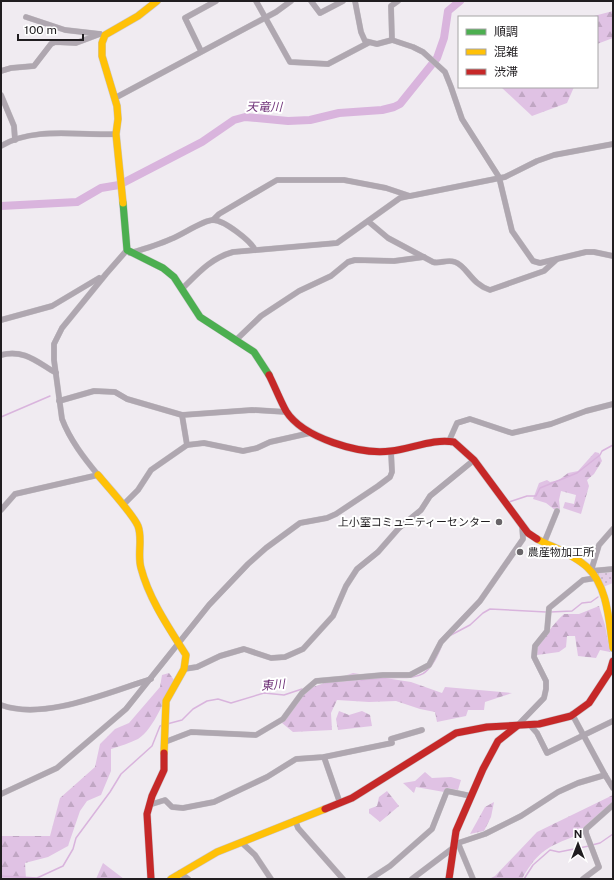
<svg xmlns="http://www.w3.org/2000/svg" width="614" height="880" font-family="'Public Sans','Noto Sans JP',sans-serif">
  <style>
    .grass { fill: url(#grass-dots) }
    .forest { fill: url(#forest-firs) }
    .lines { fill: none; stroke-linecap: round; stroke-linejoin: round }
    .stream { stroke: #d9b4dd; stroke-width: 1.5 }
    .river { stroke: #d9b4dd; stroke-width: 8 }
    .street-casing { stroke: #cac7cb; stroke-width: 6 }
    .fast-casing { stroke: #cac7cb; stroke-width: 8 }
    .slow-casing { stroke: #cac7cb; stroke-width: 8 }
    .jam-casing { stroke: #cac7cb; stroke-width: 8 }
    .street { stroke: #afa7b0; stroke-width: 5.5 }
    .fast { stroke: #4caf50; stroke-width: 7 }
    .slow { stroke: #ffc107; stroke-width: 7 }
    .jam { stroke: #c62828; stroke-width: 7 }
    .poi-dot { fill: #696569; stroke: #fff; stroke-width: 1.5 }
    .labels { text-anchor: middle; stroke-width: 4; stroke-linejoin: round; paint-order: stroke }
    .poi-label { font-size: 11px; fill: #201d20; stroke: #fff; text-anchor: end }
    .water-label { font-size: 12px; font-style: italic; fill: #71357a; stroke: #fff }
  </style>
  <defs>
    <pattern id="grass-dots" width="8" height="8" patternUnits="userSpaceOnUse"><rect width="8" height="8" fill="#e3cde6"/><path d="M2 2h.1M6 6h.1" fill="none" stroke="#c2b0c5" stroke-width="1.8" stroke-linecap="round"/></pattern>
    <pattern id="forest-firs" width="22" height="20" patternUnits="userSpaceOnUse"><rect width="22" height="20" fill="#e0c2e4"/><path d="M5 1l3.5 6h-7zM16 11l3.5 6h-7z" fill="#c0a6c3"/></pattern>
  </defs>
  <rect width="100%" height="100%" fill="#f0ebf1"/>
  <path class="grass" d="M 613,572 L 613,583 L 603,587 L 596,573 Z"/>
  <g class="forest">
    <path d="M 613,11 L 613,38 L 597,44 L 597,17 L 590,17 Z"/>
    <path d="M 501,87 L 574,87 L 567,103 L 532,116 Z"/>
    <path d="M 595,452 L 599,453 L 602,461 L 594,474 L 587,480 L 589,486 L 581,514 L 563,508 L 565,502 L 574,504 L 576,495 L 561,491 L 559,500 L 560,509 L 555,510 L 546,503 L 533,499 L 539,483 L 547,480 L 550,482 L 559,480 L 568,473 L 578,471 Z"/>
    <path d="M 599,606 L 605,625 L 610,652 L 600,650 L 596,658 L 578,656 L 575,636 L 567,636 L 566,647 L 559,652 L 537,655 L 537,647 C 546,635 553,624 564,614 L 579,614 Z"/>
    <path d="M 169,673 L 174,680 C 166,696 154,729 138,739 C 130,743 120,746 111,749 L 111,771 L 101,795 L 87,801 L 80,811 L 68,846 L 48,857 L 25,863 L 26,879 L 1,879 L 1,836 L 50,836 L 60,798 L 95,767 L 100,744 L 115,729 L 129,723 L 160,687 L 162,675 Z"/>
    <path d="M 353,673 L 411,682 L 442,693 L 445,687 L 512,693 L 485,702 L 484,710 L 468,710 L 466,716 L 437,722 L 435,712 L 420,709 L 396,701 L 369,702 L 337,700 L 331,713 L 332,730 L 293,732 L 282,723 L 295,698 L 313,687 Z"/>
    <path d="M 339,711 L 349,715 L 362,711 L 370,715 L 372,726 L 338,730 L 336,719 Z"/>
    <path d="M 425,772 L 432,778 L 451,777 L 461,780 L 458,790 L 447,788 L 444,792 L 416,787 L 414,793 L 403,783 L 415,781 Z"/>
    <path d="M 387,791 L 399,806 L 380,822 L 369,813 L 369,809 L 377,806 L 379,797 Z"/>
    <path d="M 613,795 L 613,802 L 581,830 L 582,833 C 551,846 539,848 522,879 L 489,879 L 495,876 L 537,832 Z"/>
    <path d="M 494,802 L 491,817 L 484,831 L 470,834 L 485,807 Z"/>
    <path d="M 103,863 L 124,879 L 96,879 Z"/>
  </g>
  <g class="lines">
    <g class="stream">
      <path d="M 1,417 L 50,396"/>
      <path d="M 509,502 L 527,496 L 536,496 L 540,488 L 577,473 L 600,455 L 602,451 L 613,445"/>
      <path d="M 550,612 L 572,611 L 582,603 L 591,602 L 598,597"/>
      <path d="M 451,635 L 470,625 L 483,613 L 490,609 L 546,612"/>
      <path d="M 361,680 C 368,679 375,679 382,678 C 416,676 426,684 441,647"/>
      <path d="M 323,683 L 337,682"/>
      <path d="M 167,724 L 182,720 L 193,709 L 207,701 L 218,699 L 231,703 L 264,693 L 284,695 L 302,689"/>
      <path d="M 592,845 L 600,843 L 613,834"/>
      <path d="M 1,876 L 37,878 L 63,866 L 73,849 L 76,838 L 110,792 L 121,774 L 152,746 L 160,726 L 163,725"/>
      <path d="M 524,879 L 533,865 L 550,850 L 559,852 L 589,846"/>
    </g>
    <path class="river" d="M 1,206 L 77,202 L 101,188 L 119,185 L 202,142 L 234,120 L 245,117 L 288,121 L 310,120 L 339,113 L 382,110 L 394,107 L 400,104 L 437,58 L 444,38 L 448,11 L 460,1"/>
    <g class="street-casing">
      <g id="street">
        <path d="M 256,1 L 290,62 L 328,64 L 368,43"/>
        <path d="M 311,1 L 320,13 L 343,1"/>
        <path d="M 355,1 L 361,32 L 365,41 L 377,44 L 392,40 L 413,47 L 423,52 L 445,72 L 451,87 L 462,119 L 499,177 L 512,231 L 533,261 L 540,263 L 586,252 L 594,252 L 613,256"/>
        <path d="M 26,17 L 65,30 L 100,34"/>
        <path d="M 392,40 L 391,6 L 398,1"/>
        <path d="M 201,51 L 185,18 L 216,1"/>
        <path d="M 1,71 L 11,68 L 34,66 L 51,44 L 55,42 L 76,43 L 100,34"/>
        <path d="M 1,95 L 14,126 L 15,140"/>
        <path d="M 115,98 L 276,12 L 291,1"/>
        <path d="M 1,146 C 34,126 79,136 116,134"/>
        <path d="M 213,220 L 219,214 L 277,180 L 344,180 L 386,188 L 410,196 L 505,177 L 537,161 L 554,155 L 613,144"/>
        <path d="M 369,222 L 388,238 L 433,262 C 440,264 447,259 455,262 C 467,266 471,284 490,290 L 544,271 L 557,259"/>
        <path d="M 130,253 C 144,249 158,245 171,239 C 182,235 203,220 213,220 C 224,220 251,241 255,250"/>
        <path d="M 182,289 C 198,273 211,258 233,252 L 337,243 L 400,198 L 409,196"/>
        <path d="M 1,320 L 52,306 L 99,278"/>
        <path d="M 236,340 L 261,316 L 299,291 L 331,276 L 348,262 L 355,260 L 394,261 L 424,257"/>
        <path d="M 1,355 C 24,349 37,362 56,373"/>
        <path d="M 59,401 L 94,391 L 115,392 L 127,399 L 182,415 L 252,410 L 287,412"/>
        <path d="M 182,415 L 187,445"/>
        <path d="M 449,441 L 457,423 L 470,419 L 512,433 L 551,424 L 586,411 L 613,404"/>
        <path d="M 123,505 L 138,490 L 151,470 L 187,445 L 204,443 L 243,451 L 257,448 L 270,442 L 310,433"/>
        <path d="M 1,510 L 15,494 L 98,475 C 84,458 70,440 62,419 L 54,360 L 54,344 L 62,328 L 106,274 L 127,250"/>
        <path d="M 613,529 L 599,545 L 591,571 L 613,569"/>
        <path d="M 544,543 L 557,511"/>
        <path d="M 184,669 L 197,667 L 220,656 L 244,649 L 271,658 L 285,657 L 303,649 L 333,616 L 346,586 L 357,569 L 378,552 L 399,528 L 421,510 L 430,496 L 474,460"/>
        <path d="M 1,705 C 44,721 109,692 151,679"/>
        <path d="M 572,714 L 605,775"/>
        <path d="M 529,724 L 537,733 L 547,753 L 613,721"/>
        <path d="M 517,726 L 544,698 L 546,689 L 546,681 L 534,657 L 535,646 L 547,631 L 549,608 L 583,580 L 596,578"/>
        <path d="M 165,742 L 191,732 L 256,735 L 283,719 L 302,693 L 316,681 L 383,675 L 410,675 L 429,665 L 441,642 L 480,601 L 523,539 L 522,525"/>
        <path d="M 324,757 L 340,803"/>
        <path d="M 1,794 L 57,768 L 126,709 L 209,605 L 248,564 L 266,548 L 300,523 L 327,518 L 336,514 L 378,486 L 390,477 L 392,472 L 391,451"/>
        <path d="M 149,805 L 165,800 L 172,807 L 183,808 L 214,802 L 267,777 L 296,759 L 324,757 L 392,743 L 391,739 L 422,730"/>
        <path d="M 295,820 L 298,828 L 343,879"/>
        <path d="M 241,842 L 255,855 L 271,879"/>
        <path d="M 454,843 L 458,843 L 485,834 L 521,816 L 558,792 L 578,783 L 605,775 L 613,788"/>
        <path d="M 458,843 L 473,879"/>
        <path d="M 180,873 L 188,879"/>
        <path d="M 370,879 L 390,866 L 432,829 L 447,791 L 471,796"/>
        <path d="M 412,879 L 453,848"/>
        <path d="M 583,879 L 599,867 L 586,833 L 586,829 L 613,805"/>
      </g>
    </g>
    <g class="fast-casing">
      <path id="fast" d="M 123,203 L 127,250 L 163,268 L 174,277 L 200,317 L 254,352 L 269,375"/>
    </g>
    <g class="slow-casing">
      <g id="slow">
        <path d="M 123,203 L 116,134 L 118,119 L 117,106 L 102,56 L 102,43 L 105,35 L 138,16 L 157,1"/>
        <path d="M 98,475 C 107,486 133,514 138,526 C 143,539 137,554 141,568 C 149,599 169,628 186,655 L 184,669 L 166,701 L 164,753"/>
        <path d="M 537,539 C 554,548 573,554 587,567 C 608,586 609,623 613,648"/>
        <path d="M 171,879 L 217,852 L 325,809"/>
      </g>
    </g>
    <g class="jam-casing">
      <g id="jam">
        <path d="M 269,375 C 275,387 280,400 286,411 C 303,438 360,455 391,451 C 411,449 434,438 454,442 L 474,460 L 528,533 L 537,539"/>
        <path d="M 325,809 L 352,798 L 456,733 L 487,727 L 539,724 L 571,716 L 589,703 L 610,671 L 613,661"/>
        <path d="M 151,879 L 147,814 L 152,796 L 164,770 L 164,753"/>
        <path d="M 449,879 L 456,831 L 483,769 L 498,741 L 517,726"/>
      </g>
    </g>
    <use href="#street" class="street"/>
    <use href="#fast" class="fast"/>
    <use href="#slow" class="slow"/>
    <use href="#jam" class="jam"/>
  </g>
  <g class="poi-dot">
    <circle cx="499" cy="522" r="4"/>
    <circle cx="520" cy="552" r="4"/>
  </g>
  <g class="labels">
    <g class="poi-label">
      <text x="491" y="526">上小室コミュニティーセンター</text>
      <text x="528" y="556" text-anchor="start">農産物加工所</text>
    </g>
    <g class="water-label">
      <text transform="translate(264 107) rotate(1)" y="4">天竜川</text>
      <text transform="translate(273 685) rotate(-5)" y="4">東川</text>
    </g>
  </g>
  <rect width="614" height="880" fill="none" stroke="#201d20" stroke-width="4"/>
  <rect x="458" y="16" width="140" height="72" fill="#ffffff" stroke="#a6a5a6"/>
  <rect x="466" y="29" width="20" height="6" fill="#4caf50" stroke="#a6a5a6"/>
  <text x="494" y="36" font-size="12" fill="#201d20">順調</text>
  <rect x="466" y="49" width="20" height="6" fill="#ffc107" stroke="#a6a5a6"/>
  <text x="494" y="56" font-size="12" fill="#201d20">混雑</text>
  <rect x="466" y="69" width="20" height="6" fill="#c62828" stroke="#a6a5a6"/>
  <text x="494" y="76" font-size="12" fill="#201d20">渋滞</text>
  <g transform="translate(578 844)" stroke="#ffffff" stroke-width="3" paint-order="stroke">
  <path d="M0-3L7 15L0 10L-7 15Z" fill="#201d20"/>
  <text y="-6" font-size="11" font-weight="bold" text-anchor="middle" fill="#201d20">N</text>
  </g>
  <path d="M18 34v6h65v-6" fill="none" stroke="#201d20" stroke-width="2"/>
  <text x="24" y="34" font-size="12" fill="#201d20" stroke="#ffffff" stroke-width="3" paint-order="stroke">100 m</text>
</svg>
